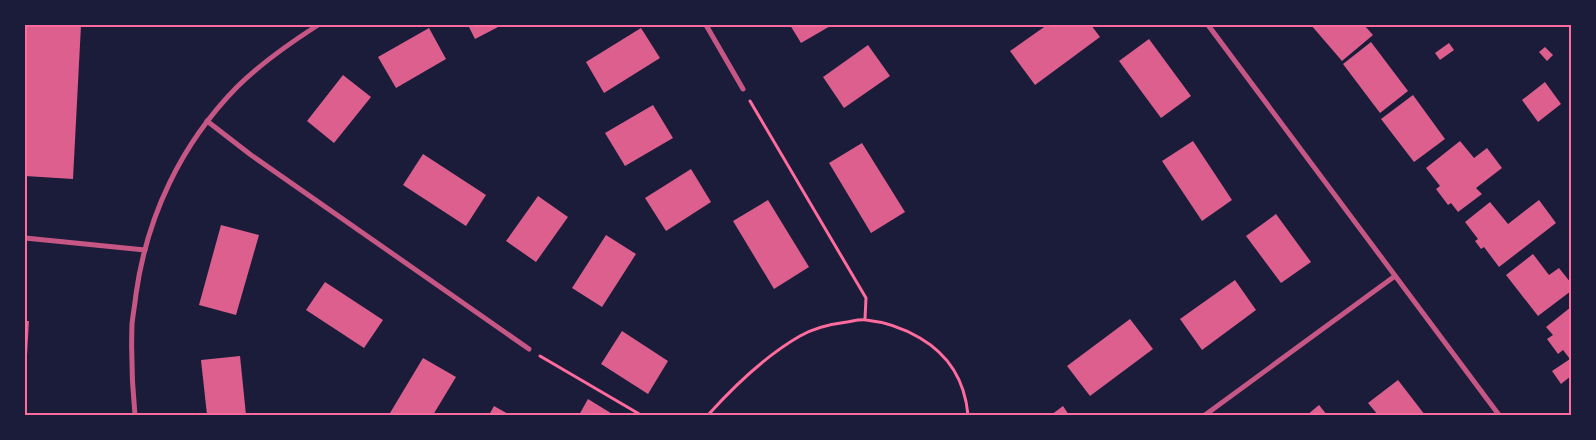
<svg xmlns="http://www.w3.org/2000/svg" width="1596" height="440" font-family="'Varela Round',sans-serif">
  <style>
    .building { fill: #dd5f8e }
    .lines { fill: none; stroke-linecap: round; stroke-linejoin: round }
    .path { stroke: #ff6b9d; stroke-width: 3 }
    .minor { stroke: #c65784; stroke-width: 5 }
    .neatline { fill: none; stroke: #ff6b9d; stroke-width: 2 }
  </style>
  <rect width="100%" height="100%" fill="#1b1b3a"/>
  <g class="building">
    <path d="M 25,25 L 81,25 L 73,179 L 25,176 Z"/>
    <path d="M 468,25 L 502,25 L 475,39 Z"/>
    <path d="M 790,25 L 832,25 L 801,43 Z"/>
    <path d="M 1047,25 L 1091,25 L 1100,37 L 1035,85 L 1010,51 Z"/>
    <path d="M 1311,25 L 1364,25 L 1373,35 L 1342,61 Z"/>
    <path d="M 429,28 L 446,59 L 396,88 L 378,57 Z"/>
    <path d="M 641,28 L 660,58 L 604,93 L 586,62 Z"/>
    <path d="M 1149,39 L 1191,96 L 1161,118 L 1119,61 Z"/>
    <path d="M 1371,42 L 1408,91 L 1380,113 L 1343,64 Z"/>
    <path d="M 1449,43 L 1454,50 L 1440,60 L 1435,53 Z"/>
    <path d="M 868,45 L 890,76 L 844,108 L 823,77 Z"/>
    <path d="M 1545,47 L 1553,55 L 1547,61 L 1539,52 Z"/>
    <path d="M 343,75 L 371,97 L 334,143 L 307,121 Z"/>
    <path d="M 1545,82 L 1561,104 L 1538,122 L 1522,100 Z"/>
    <path d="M 1413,95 L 1445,139 L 1414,162 L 1381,119 Z"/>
    <path d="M 653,105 L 673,138 L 625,166 L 605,133 Z"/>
    <path d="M 1193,141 L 1232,200 L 1202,221 L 1162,161 Z"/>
    <path d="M 1460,141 L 1474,158 L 1487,148 L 1502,168 L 1476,188 L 1482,194 L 1458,212 L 1451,203 L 1448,205 L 1436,189 L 1440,186 L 1426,168 Z"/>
    <path d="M 862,143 L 905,212 L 871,233 L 829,163 Z"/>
    <path d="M 423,154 L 486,195 L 466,226 L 403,185 Z"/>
    <path d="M 691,169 L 711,202 L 666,231 L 645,198 Z"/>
    <path d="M 538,196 L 568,217 L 536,262 L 506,241 Z"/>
    <path d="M 768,200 L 809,267 L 774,289 L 733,221 Z"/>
    <path d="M 1539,200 L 1556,223 L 1499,267 L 1484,247 L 1481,249 L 1475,241 L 1478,239 L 1465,222 L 1490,202 L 1508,224 Z"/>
    <path d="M 1276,214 L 1311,262 L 1281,283 L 1246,236 Z"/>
    <path d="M 221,225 L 259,235 L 236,315 L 199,305 Z"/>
    <path d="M 606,235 L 636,254 L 602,307 L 572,288 Z"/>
    <path d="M 1533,254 L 1549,275 L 1559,268 L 1571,283 L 1571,291 L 1538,316 L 1506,275 Z"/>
    <path d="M 1235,280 L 1256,310 L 1202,350 L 1180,319 Z"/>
    <path d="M 325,282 L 383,320 L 364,348 L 306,310 Z"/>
    <path d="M 1571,307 L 1571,376 L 1561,384 L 1552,371 L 1570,359 L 1563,350 L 1558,354 L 1547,339 L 1553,335 L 1546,327 Z"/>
    <path d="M 1130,319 L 1153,349 L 1090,396 L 1067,366 Z"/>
    <path d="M 25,321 L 29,321 L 27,355 L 25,355 Z"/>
    <path d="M 622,331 L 668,361 L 648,394 L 601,364 Z"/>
    <path d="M 240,356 L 246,415 L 207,415 L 201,360 Z"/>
    <path d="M 423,358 L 456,377 L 433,415 L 394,415 L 390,413 Z"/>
    <path d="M 1398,380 L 1425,415 L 1378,415 L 1368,403 Z"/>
    <path d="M 588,399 L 614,415 L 579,415 Z"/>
    <path d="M 1319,405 L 1327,415 L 1307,415 Z"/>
    <path d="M 494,406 L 510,415 L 489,415 Z"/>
    <path d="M 1063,406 L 1069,415 L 1051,415 Z"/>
  </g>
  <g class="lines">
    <g class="path">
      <path d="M 750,101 L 866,298 L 865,319"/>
      <path d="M 540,356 L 641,415"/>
      <path d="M 708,415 C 735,385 765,356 800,336 C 814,328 831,324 847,322 C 853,321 860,319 866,320 C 886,322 903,328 920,338 C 949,355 965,382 968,415"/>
    </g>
    <g class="minor">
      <path d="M 706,25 L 743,89"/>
      <path d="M 1208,25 L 1499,415"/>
      <path d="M 207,121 L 251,155 L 529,349"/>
      <path d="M 25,238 L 145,250"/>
      <path d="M 135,415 C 132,385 131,355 132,324 C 133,314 135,304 136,294 C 147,216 181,144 237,87 C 261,63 290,43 318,25"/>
      <path d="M 1205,415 L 1395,276"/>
    </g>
  </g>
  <rect width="1596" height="440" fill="none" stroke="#1b1b3a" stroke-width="52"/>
  <rect x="26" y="26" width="1544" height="388" class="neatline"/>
</svg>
